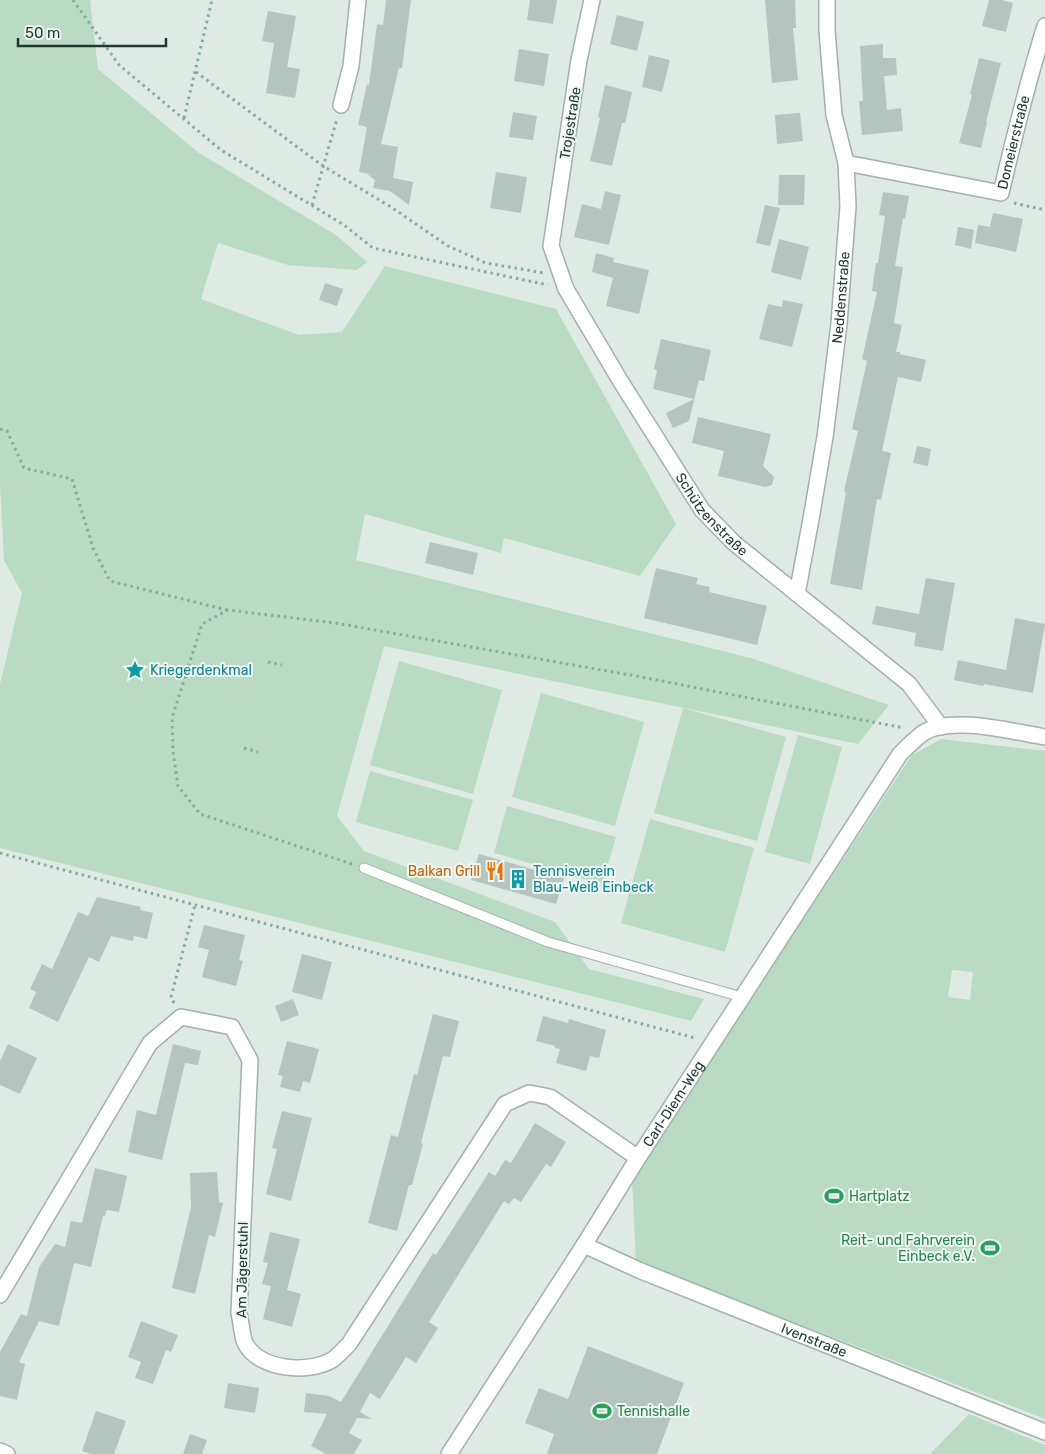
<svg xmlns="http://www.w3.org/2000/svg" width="1045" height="1454" font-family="Rubik,sans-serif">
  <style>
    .green { fill: #b9dac3; fill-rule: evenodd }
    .building { fill: #b5c4be }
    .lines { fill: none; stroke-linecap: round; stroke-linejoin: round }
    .lane-casing { stroke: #a2b1ac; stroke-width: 11 }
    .street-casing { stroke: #a2b1ac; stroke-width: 18 }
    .path { stroke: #81aca0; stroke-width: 3; stroke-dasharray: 2.5 4; stroke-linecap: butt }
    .lane { stroke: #fff; stroke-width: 9 }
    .street { stroke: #fff; stroke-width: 15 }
    .labels { text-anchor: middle; stroke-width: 4; stroke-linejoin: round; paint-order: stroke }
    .street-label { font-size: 14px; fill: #213933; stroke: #eff7f3 }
    .culture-label { font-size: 14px; fill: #0d838f; stroke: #eff7f3; text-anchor: start }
    .food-label { font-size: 14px; fill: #c56008; stroke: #eff7f3; text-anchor: end }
    .leisure-label { font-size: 14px; fill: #27864d; stroke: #eff7f3; text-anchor: start }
  </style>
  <rect width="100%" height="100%" fill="#dfeae5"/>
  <g class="green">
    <path d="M 0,0 L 90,0 L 98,69 L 199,153 L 336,235 L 367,262 L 357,270 L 288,265 L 218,243 L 201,299 L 299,335 L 342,332 L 385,266 L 556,309 L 676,524 L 640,576 L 504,538 L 501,553 L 365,514 L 356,560 L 754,659 L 889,705 L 858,744 L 384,646 L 337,816 L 364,851 L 555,922 L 589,969 L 704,999 L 691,1021 L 0,848 L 0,684 L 22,593 L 4,560 L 0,484 Z"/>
    <path d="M 399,661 L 502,690 L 473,794 L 370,765 Z"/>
    <path d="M 541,693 L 644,722 L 615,826 L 512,797 Z"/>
    <path d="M 683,708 L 786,737 L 757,841 L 654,813 Z"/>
    <path d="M 798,735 L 842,747 L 810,864 L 765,852 Z"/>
    <path d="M 941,739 L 1045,751 L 1045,1419 L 636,1261 L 632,1178 L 912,755 ZM 952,970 L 973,972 L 970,1000 L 948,997 Z"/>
    <path d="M 370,771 L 473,800 L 458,851 L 356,822 Z"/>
    <path d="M 507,806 L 616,837 L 602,884 L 494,853 Z"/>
    <path d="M 650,819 L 754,848 L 725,952 L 621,923 Z"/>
    <path d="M 969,1414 L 1045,1445 L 1045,1454 L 930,1454 Z"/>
  </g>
  <g class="building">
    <path d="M 386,0 L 411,0 L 402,68 L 399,68 L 381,144 L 398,147 L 393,178 L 413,182 L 409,205 L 390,191 L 373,188 L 375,180 L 367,174 L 376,175 L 359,172 L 367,127 L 358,125 L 367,84 L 369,85 L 377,24 L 383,25 Z"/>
    <path d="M 530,0 L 557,0 L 553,24 L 527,20 Z"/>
    <path d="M 765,0 L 795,0 L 796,28 L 793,28 L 798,80 L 772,83 Z"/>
    <path d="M 989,0 L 1002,0 L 1013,3 L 1006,32 L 982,26 Z"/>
    <path d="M 268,11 L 296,16 L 287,67 L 300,69 L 295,98 L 266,93 L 274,43 L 262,41 Z"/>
    <path d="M 617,15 L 644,22 L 637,51 L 610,44 Z"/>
    <path d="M 883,44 L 883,58 L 896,58 L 897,75 L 884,76 L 887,110 L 901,108 L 903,131 L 862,135 L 859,101 L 863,101 L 860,46 Z"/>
    <path d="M 519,49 L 549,54 L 544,86 L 514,81 Z"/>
    <path d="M 649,55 L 670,60 L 662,92 L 642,87 Z"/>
    <path d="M 979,58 L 1001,63 L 986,122 L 987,122 L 981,148 L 959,143 L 972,95 L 970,94 Z"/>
    <path d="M 605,85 L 632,92 L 625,123 L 622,123 L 612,166 L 590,161 L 600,118 L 598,117 Z"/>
    <path d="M 513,112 L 537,116 L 533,140 L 509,137 Z"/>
    <path d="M 800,113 L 803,141 L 777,144 L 775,115 Z"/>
    <path d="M 496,172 L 527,177 L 521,213 L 490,208 Z"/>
    <path d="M 779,175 L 805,175 L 804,205 L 778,205 Z"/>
    <path d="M 605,191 L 621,195 L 609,245 L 574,237 L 582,204 L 601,209 Z"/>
    <path d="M 883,192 L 909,196 L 905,219 L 903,218 L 895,266 L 903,267 L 894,323 L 902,325 L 896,352 L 900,352 L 900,354 L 926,360 L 921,382 L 898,377 L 882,451 L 891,453 L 881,500 L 877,499 L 862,590 L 830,584 L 846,492 L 844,491 L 858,431 L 852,429 L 867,361 L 862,359 L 877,292 L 872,291 L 876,263 L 878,263 L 885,216 L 879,215 Z"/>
    <path d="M 765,205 L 780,208 L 770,246 L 756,243 Z"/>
    <path d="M 993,213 L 1023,219 L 1016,252 L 975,243 L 978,225 L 990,227 Z"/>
    <path d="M 958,227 L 974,230 L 971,249 L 955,245 Z"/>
    <path d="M 779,239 L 809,247 L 801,280 L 771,272 Z"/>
    <path d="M 596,253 L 614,258 L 613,262 L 649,270 L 639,314 L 606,306 L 613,278 L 592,272 Z"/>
    <path d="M 325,283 L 343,289 L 337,306 L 319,300 Z"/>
    <path d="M 783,300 L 803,304 L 792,347 L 759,339 L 768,304 L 782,307 Z"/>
    <path d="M 661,339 L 711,350 L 704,381 L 699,380 L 689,421 L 673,428 L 666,413 L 694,399 L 653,389 L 657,370 L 654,369 Z"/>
    <path d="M 698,417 L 771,434 L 763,466 L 774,477 L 772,485 L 765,487 L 718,476 L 724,451 L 692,443 Z"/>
    <path d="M 917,446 L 931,449 L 928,466 L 913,463 Z"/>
    <path d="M 430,542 L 478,553 L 473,575 L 425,563 Z"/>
    <path d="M 656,568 L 698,578 L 696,584 L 710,587 L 709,592 L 767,606 L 757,645 L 644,618 Z"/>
    <path d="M 926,578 L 955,583 L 943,651 L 914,646 L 916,633 L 872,624 L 876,606 L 919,614 Z"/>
    <path d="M 1015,618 L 1045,624 L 1033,693 L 984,684 L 983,686 L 954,680 L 958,660 L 1006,670 Z"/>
    <path d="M 479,854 L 564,878 L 556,904 L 471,880 Z"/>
    <path d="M 97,897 L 141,907 L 140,910 L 153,913 L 147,939 L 134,936 L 133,941 L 111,936 L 99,962 L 89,957 L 58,1022 L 29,1008 L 36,992 L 30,989 L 42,964 L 52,969 L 78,912 L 88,916 Z"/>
    <path d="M 204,925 L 245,935 L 239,960 L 243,961 L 236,986 L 202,977 L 209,950 L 198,947 Z"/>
    <path d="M 302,954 L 332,962 L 322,1000 L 292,992 Z"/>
    <path d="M 293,999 L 299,1015 L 281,1022 L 275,1006 Z"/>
    <path d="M 433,1014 L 459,1021 L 450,1057 L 443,1056 L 421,1143 L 423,1144 L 412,1185 L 409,1185 L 397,1231 L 368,1223 L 391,1135 L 398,1137 L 414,1074 L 417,1075 Z"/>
    <path d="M 543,1016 L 568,1023 L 569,1019 L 606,1030 L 599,1058 L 590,1056 L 586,1071 L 556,1063 L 560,1049 L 555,1048 L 555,1046 L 536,1041 Z"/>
    <path d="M 287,1041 L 319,1049 L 310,1083 L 303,1081 L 300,1092 L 280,1087 L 283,1076 L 278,1075 Z"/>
    <path d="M 8,1044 L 37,1058 L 20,1094 L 0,1085 L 0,1061 Z"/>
    <path d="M 173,1044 L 201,1051 L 198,1065 L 185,1063 L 162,1160 L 128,1152 L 137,1110 L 156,1115 Z"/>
    <path d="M 282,1111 L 312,1118 L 291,1201 L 266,1194 L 277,1149 L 272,1148 Z"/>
    <path d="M 535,1123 L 566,1142 L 551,1167 L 546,1164 L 521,1202 L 514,1198 L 509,1204 L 504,1201 L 429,1322 L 438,1328 L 416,1363 L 406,1357 L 380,1399 L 370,1393 L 360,1412 L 372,1419 L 357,1418 L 349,1433 L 362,1440 L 354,1454 L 326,1454 L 311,1446 L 327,1414 L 304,1412 L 306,1393 L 329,1396 L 341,1402 L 433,1253 L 436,1255 L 489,1172 L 495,1176 L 505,1160 L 511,1163 Z"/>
    <path d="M 95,1168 L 127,1176 L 119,1212 L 107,1210 L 105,1216 L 103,1216 L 91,1267 L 74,1263 L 59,1326 L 39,1321 L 19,1362 L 25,1364 L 17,1400 L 0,1396 L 0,1352 L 21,1314 L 27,1316 L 39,1267 L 55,1244 L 65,1247 L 71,1221 L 82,1223 Z"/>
    <path d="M 217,1172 L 219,1202 L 223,1203 L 215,1237 L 209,1235 L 195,1294 L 172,1288 L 191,1207 L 190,1173 Z"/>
    <path d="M 270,1232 L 300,1239 L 287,1290 L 301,1294 L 292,1327 L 263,1319 L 271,1286 L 262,1284 L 268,1263 L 263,1262 Z"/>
    <path d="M 141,1321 L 178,1335 L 171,1352 L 166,1350 L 153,1384 L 135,1378 L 141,1362 L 128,1357 Z"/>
    <path d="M 588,1346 L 684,1383 L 657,1454 L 547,1454 L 554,1434 L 525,1423 L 539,1388 L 568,1399 Z"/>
    <path d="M 228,1383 L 259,1388 L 255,1413 L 224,1408 Z"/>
    <path d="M 96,1411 L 126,1421 L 114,1454 L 91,1454 L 82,1451 Z"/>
    <path d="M 190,1434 L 207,1440 L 202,1454 L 183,1454 Z"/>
  </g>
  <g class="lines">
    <g class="lane-casing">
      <path id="lane" d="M 364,868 L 548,942 L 742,997"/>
    </g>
    <g class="street-casing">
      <g id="street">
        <path id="s1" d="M 592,0 L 579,60 L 551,246 L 566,289 L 621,382 L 702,510 L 734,543 L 909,684 L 941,727"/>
        <path d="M 341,105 L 351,66 L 358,0"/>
        <path id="s2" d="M 846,163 L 1001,193 C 1014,137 1028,81 1045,26"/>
        <path id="s3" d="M 797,594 L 811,519 L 825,437 L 839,324 L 848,206 L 846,163 L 834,115 L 827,31 L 827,0"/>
        <path id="s4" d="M 584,1245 L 641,1271 L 1045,1432"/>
        <path d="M 0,1295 L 150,1043 L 181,1017 L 232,1027 L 250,1060 L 239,1313 C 241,1321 242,1336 245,1343 C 259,1370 308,1374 332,1360 C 338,1356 344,1349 349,1344 L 505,1104 L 529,1093 L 550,1097 L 638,1158"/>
        <path d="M 0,1451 L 7,1454"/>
        <path id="s5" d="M 449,1454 L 584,1245 L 638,1158 L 900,754 C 907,747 915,739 923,733 C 950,715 1014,732 1045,737"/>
      </g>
    </g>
    <g class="path">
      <path d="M 73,0 L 119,65 L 221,150 L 344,225 L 373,248 L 548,285"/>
      <path d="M 196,72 L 323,166 L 391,207 L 448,246 L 486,263 L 544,273"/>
      <path d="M 184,118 L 212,0"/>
      <path d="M 1014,203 L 1045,210"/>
      <path d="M 312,205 L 337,119"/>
      <path d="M 0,429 L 7,431 L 24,468 L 72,479 L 93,548 L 110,581 L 227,610"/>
      <path d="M 268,662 L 282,665"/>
      <path d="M 244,748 L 258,752"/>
      <path d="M 0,853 L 695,1038"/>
      <path d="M 352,864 L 200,814 L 178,786 L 173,751 L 172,718 L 202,624 L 228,610 L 335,623 L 636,676 L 904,728"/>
      <path d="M 174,1003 L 171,997 L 195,905"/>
    </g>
    <use href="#lane" class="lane"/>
    <use href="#street" class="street"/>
  </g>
  <defs>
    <g id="sight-bare" transform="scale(1.5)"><path d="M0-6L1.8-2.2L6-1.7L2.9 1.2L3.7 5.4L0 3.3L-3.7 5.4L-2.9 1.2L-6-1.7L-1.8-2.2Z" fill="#0f9aa8" stroke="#eff7f3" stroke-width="2.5" paint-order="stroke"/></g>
    <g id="restaurant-bare" transform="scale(1.5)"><path d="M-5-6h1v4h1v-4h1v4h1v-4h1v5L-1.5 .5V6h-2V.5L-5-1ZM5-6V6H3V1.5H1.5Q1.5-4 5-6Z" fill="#e8710a" stroke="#eff7f3" stroke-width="2.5" paint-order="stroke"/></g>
    <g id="building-bare" transform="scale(1.5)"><path d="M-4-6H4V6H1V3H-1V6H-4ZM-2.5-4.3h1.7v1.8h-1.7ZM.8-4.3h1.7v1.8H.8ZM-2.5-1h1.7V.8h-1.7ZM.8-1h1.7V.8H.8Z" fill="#0f9aa8" stroke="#eff7f3" stroke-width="2.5" paint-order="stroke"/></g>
    <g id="stadium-bare" transform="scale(1.5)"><path d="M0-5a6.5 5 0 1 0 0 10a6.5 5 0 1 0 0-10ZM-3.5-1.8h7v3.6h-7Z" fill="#2e9e5b" stroke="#eff7f3" stroke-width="2.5" paint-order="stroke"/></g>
  </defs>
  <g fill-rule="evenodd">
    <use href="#sight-bare" x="135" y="670"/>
    <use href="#restaurant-bare" x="495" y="871"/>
    <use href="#building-bare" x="518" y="879"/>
    <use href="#stadium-bare" x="834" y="1196"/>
    <use href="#stadium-bare" x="990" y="1248"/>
    <use href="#stadium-bare" x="602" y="1411"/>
  </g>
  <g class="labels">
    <g class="street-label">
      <text transform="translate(570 123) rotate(-81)" y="5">Trojestraße</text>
      <text dy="5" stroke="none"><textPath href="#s2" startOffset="210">Domeierstraße</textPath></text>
      <text dy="5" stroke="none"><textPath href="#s3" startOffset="300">Neddenstraße</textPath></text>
      <text dy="5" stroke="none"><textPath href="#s1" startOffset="564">Schützenstraße</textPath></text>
      <text dy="5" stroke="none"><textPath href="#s5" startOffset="416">Carl-Diem-Weg</textPath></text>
      <text transform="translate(242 1270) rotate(-89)" y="5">Am Jägerstuhl</text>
      <text dy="5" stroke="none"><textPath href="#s4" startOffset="249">Ivenstraße</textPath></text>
    </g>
    <g class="culture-label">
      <text x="150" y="675">Kriegerdenkmal</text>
      <text x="533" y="876">Tennisverein<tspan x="533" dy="16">Blau-Weiß Einbeck</tspan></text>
    </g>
    <g class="food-label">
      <text x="480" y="876">Balkan Grill</text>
    </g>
    <g class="leisure-label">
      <text x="849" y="1201">Hartplatz</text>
      <text x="975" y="1245" text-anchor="end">Reit- und Fahrverein<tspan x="975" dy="16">Einbeck e.V.</tspan></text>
      <text x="617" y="1416">Tennishalle</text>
    </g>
  </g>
  <path d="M18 38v8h148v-8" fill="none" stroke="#213933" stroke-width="2.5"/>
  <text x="25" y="38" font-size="15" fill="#213933" stroke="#eff7f3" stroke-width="4" paint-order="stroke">50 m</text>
</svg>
